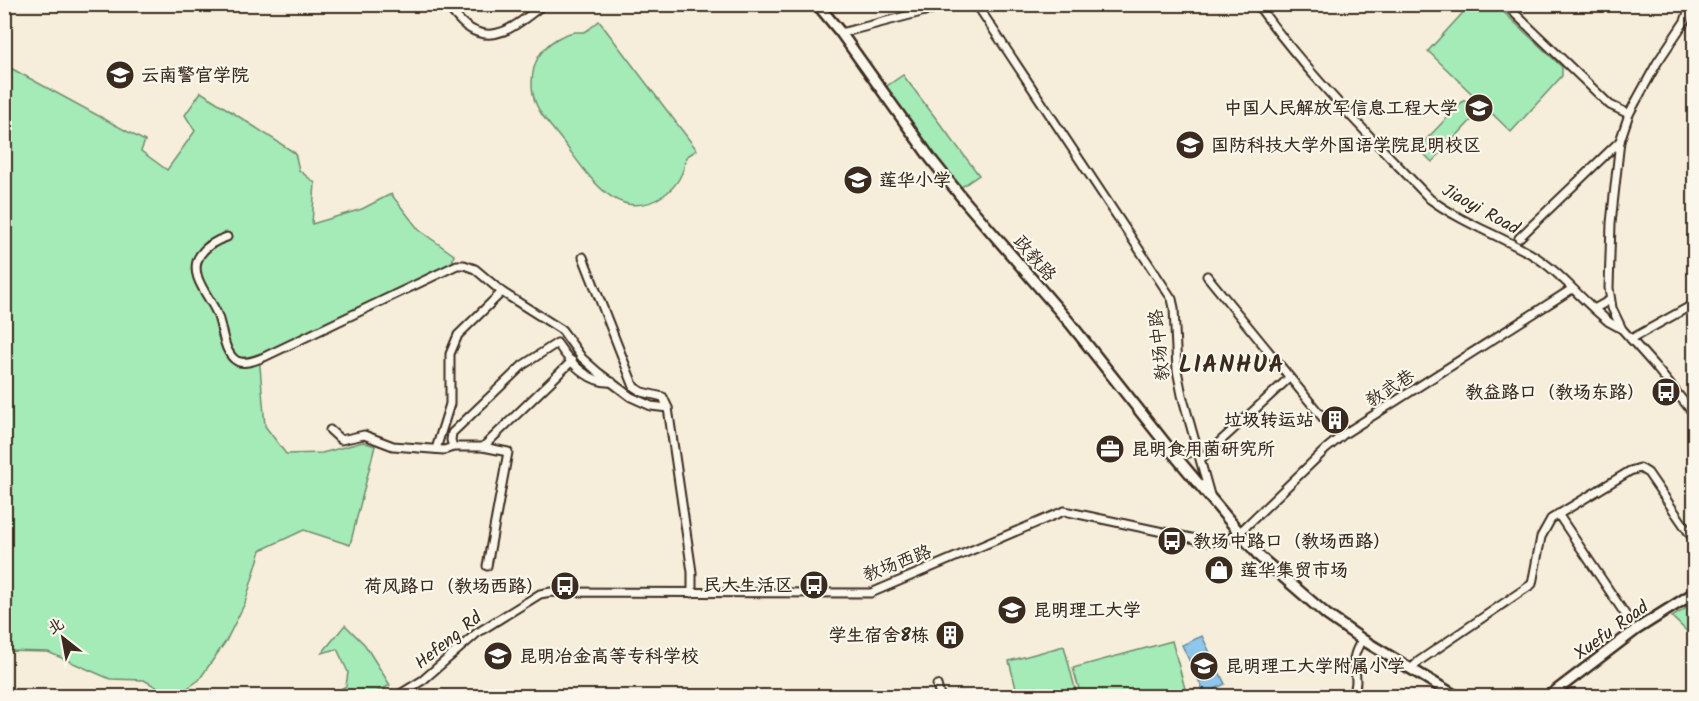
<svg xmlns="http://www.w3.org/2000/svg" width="1699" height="701" font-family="Kalam,'LXGW WenKai TC',sans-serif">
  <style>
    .green { fill: #a4ebb8; stroke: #708a6b; stroke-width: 1.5 }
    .water { fill: #8dc7ec; stroke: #6c889a; stroke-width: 1.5 }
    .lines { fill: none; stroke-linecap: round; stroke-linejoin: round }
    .minor-casing { stroke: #3b2a1e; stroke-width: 11 }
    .major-casing { stroke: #3b2a1e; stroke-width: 14 }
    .minor { stroke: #fbf7ec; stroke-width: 7 }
    .major { stroke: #fbf7ec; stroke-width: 9 }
    .labels { text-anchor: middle; stroke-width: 4.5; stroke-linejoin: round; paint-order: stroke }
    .poi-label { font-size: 18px; font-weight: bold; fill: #3b2a1e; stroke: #fbf7ec; text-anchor: start }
    .street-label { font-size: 18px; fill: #3b2a1e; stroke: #fbf7ec }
    .district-label { font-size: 24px; font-weight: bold; letter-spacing: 1.5px; fill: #3b2a1e; stroke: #fbf7ec }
  </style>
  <rect width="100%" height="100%" fill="#f6eedb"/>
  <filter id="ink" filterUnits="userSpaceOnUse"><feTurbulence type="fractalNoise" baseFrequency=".0167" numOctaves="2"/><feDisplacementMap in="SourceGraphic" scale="12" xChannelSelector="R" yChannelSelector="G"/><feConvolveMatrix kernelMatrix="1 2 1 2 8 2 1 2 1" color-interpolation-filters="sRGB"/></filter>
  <g filter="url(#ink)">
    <g class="green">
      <path d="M 1470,5 L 1496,5 L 1562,67 L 1562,76 L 1511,132 L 1428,51 Z"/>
      <path d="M 599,21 L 697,150 L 686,157 C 684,173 677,186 664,195 C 618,227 588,174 564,143 C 554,129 538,114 534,98 C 530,84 532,65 541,53 C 548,43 562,34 575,32 C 578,32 581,32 584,32 C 589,30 595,24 599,21 Z"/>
      <path d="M 5,65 L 145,141 L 141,151 L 167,170 L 195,131 L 185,115 L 201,92 L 295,153 L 299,170 L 315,183 L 312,224 L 362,209 L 391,194 L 419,230 L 454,255 L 452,263 L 418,281 L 259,355 L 265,426 L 286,454 L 322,453 L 363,442 L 375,446 L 350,545 L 304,530 L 261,550 L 245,603 L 226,641 L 199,680 L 176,696 L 172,696 L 144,680 L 110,679 L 48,652 L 5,651 Z"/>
      <path d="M 903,75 L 979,175 L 960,188 L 942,168 L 884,88 Z"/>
      <path d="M 1464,100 L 1478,113 L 1432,162 L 1418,148 Z"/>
      <path d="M 1694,603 L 1694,638 L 1672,617 Z"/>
      <path d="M 345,625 L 365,645 L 390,685 L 370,696 L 329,696 L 346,686 L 348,672 L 337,649 L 322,653 Z"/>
      <path d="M 1172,641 L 1187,696 L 1081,696 L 1073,668 Z"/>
      <path d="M 1064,646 L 1077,696 L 1018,696 L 1009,661 Z"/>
    </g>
    <path class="water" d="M 1202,636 L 1225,684 L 1205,694 L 1182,645 Z"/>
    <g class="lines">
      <g class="minor-casing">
        <g id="minor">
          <path d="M 446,4 C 453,12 460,23 469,28 C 497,46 521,21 544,4"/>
          <path d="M 968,4 L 979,8 L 1172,299 L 1174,308 L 1177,370 L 1182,395 L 1210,495"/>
          <path d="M 1257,4 C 1308,75 1370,136 1430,199 C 1461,222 1498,235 1531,254 C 1555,268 1574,291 1594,309"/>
          <path d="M 1505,4 L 1610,105 L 1629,114"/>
          <path d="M 1691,4 L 1685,21 L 1657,63 L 1629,114 L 1620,141 L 1611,223 L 1609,288 L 1612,308 L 1622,329 L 1654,365 L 1694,414"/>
          <path d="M 841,33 L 952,4"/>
          <path d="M 227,237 C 217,240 207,245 200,255 C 187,275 210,296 217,314 C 223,328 223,353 237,361 C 245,365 256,360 264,357 L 457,265 L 464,265 L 475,269 L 502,292 L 562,330 L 582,358 L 599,373 L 631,397 L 651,406 L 668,408"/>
          <path d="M 1519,238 L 1620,141"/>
          <path d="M 583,257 L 634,387 L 642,392 L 663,397 L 668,408 L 692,572 L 692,593"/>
          <path d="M 1207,276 L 1323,418"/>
          <path d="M 1610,300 L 1594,309 L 1609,322 L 1620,328"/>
          <path d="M 1631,339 L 1694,304"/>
          <path d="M 330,430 L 341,440 L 364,435 L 393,446 L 444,450 L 453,447 L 483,447 L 508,452 L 487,566"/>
          <path d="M 453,447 L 451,440 L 452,433 L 523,365 L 557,343 C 569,361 589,384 612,382"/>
          <path d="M 483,447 L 572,361"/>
          <path d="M 436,449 L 450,404 L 450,354 L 458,335 L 502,292"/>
          <path d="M 1176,456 L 1189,453 L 1195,441"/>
          <path d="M 1201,459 L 1289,378"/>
          <path d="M 1558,514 L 1631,623"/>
          <path d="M 1411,669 L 1419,661 L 1532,584 L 1541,537 L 1551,519 L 1630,471 L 1640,468 L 1648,473 L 1694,540"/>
          <path d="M 937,685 L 940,696"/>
          <path d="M 4,695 L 8,696"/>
          <path d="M 397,696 L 423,680 L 477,633 L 540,594 L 551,592 L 871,593 L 1064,511 L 1210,542 L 1226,540 L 1239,533 L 1326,449 L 1344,434 L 1572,289"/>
          <path d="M 1353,696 C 1354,692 1356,686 1356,681 C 1356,664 1350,662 1359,645"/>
        </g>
      </g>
      <g class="major-casing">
        <g id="major">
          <path d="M 817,4 L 841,33 L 931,159 L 963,199 L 1070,323 L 1177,458 L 1260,557 L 1327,615 L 1363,640 L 1456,696"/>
          <path d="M 1549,696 L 1637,629 L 1694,593"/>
        </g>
      </g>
      <use href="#minor" class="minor"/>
      <use href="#major" class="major"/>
    </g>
  </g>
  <defs>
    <g id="university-disc" transform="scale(1.5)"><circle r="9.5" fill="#3b2a1e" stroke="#fbf7ec"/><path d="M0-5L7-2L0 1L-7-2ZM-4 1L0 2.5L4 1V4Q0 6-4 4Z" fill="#fff"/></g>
    <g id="school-disc" transform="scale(1.5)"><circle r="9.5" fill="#3b2a1e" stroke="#fbf7ec"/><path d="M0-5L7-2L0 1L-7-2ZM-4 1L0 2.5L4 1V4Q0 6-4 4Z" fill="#fff"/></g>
    <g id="bus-disc" transform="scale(1.5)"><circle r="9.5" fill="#3b2a1e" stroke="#fbf7ec"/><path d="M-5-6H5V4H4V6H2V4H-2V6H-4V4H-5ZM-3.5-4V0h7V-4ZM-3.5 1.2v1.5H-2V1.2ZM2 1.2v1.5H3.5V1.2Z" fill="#fff"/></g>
    <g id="building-disc" transform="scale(1.5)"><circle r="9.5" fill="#3b2a1e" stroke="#fbf7ec"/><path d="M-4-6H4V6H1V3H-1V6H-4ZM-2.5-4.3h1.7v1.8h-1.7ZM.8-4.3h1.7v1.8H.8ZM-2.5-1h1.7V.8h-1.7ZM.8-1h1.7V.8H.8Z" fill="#fff"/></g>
    <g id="office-disc" transform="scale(1.5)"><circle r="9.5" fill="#3b2a1e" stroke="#fbf7ec"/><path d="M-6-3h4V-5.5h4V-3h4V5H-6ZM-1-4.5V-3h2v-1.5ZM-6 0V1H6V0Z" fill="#fff"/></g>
    <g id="shop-disc" transform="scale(1.5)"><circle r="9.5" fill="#3b2a1e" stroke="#fbf7ec"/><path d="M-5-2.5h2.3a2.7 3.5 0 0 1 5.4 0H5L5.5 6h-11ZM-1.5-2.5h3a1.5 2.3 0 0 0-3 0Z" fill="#fff"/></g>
  </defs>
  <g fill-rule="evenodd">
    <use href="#university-disc" x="120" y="75"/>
    <use href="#university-disc" x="1479" y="108"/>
    <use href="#university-disc" x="1190" y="145"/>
    <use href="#school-disc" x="858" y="180"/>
    <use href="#bus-disc" x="1666" y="392"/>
    <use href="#building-disc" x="1335" y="420"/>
    <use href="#office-disc" x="1110" y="449"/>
    <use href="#bus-disc" x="1172" y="541"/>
    <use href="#shop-disc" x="1219" y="570"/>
    <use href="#bus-disc" x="814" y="585"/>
    <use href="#bus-disc" x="565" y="586"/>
    <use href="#university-disc" x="1012" y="610"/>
    <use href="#building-disc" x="950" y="635"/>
    <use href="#university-disc" x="498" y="656"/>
    <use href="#school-disc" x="1204" y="666"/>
  </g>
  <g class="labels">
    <g class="poi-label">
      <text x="141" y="81">云南警官学院</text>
      <text x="1458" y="114" text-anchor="end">中国人民解放军信息工程大学</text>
      <text x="1211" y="151">国防科技大学外国语学院昆明校区</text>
      <text x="879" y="186">莲华小学</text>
      <text x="1645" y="398" text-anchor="end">教益路口（教场东路）</text>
      <text x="1314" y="426" text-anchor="end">垃圾转运站</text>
      <text x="1131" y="455">昆明食用菌研究所</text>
      <text x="1193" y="547">教场中路口（教场西路）</text>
      <text x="1240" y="576">莲华集贸市场</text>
      <text x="793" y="591" text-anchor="end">民大生活区</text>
      <text x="544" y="592" text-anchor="end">荷风路口（教场西路）</text>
      <text x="1033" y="616">昆明理工大学</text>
      <text x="929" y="641" text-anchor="end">学生宿舍8栋</text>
      <text x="519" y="662">昆明冶金高等专科学校</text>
      <text x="1225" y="672">昆明理工大学附属小学</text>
    </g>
    <g class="street-label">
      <text transform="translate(1481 209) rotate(29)" y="6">Jiaoyi Road</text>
      <text transform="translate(1035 258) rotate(49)" y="6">政教路</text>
      <text transform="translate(1159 345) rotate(-96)" y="6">教场中路</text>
      <text transform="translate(1390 388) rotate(-32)" y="6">教武巷</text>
      <text transform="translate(897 563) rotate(-21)" y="6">教场西路</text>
      <text transform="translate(1611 630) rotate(-36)" y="6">Xuefu Road</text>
      <text transform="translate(448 640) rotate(-39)" y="6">Hefeng Rd</text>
    </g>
    <g class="district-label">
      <text x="1232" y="372">LIANHUA</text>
    </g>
  </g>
  <rect width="1699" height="701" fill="none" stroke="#fbf7ec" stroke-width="24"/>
  <rect x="12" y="12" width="1675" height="677" fill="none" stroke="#3b2a1e" stroke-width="2" filter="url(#ink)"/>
  <g transform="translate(63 638) rotate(329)" stroke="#fbf7ec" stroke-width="4.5" paint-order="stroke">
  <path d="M0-4.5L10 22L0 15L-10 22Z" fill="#3b2a1e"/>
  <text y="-9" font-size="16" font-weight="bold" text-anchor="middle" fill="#3b2a1e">北</text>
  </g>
</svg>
